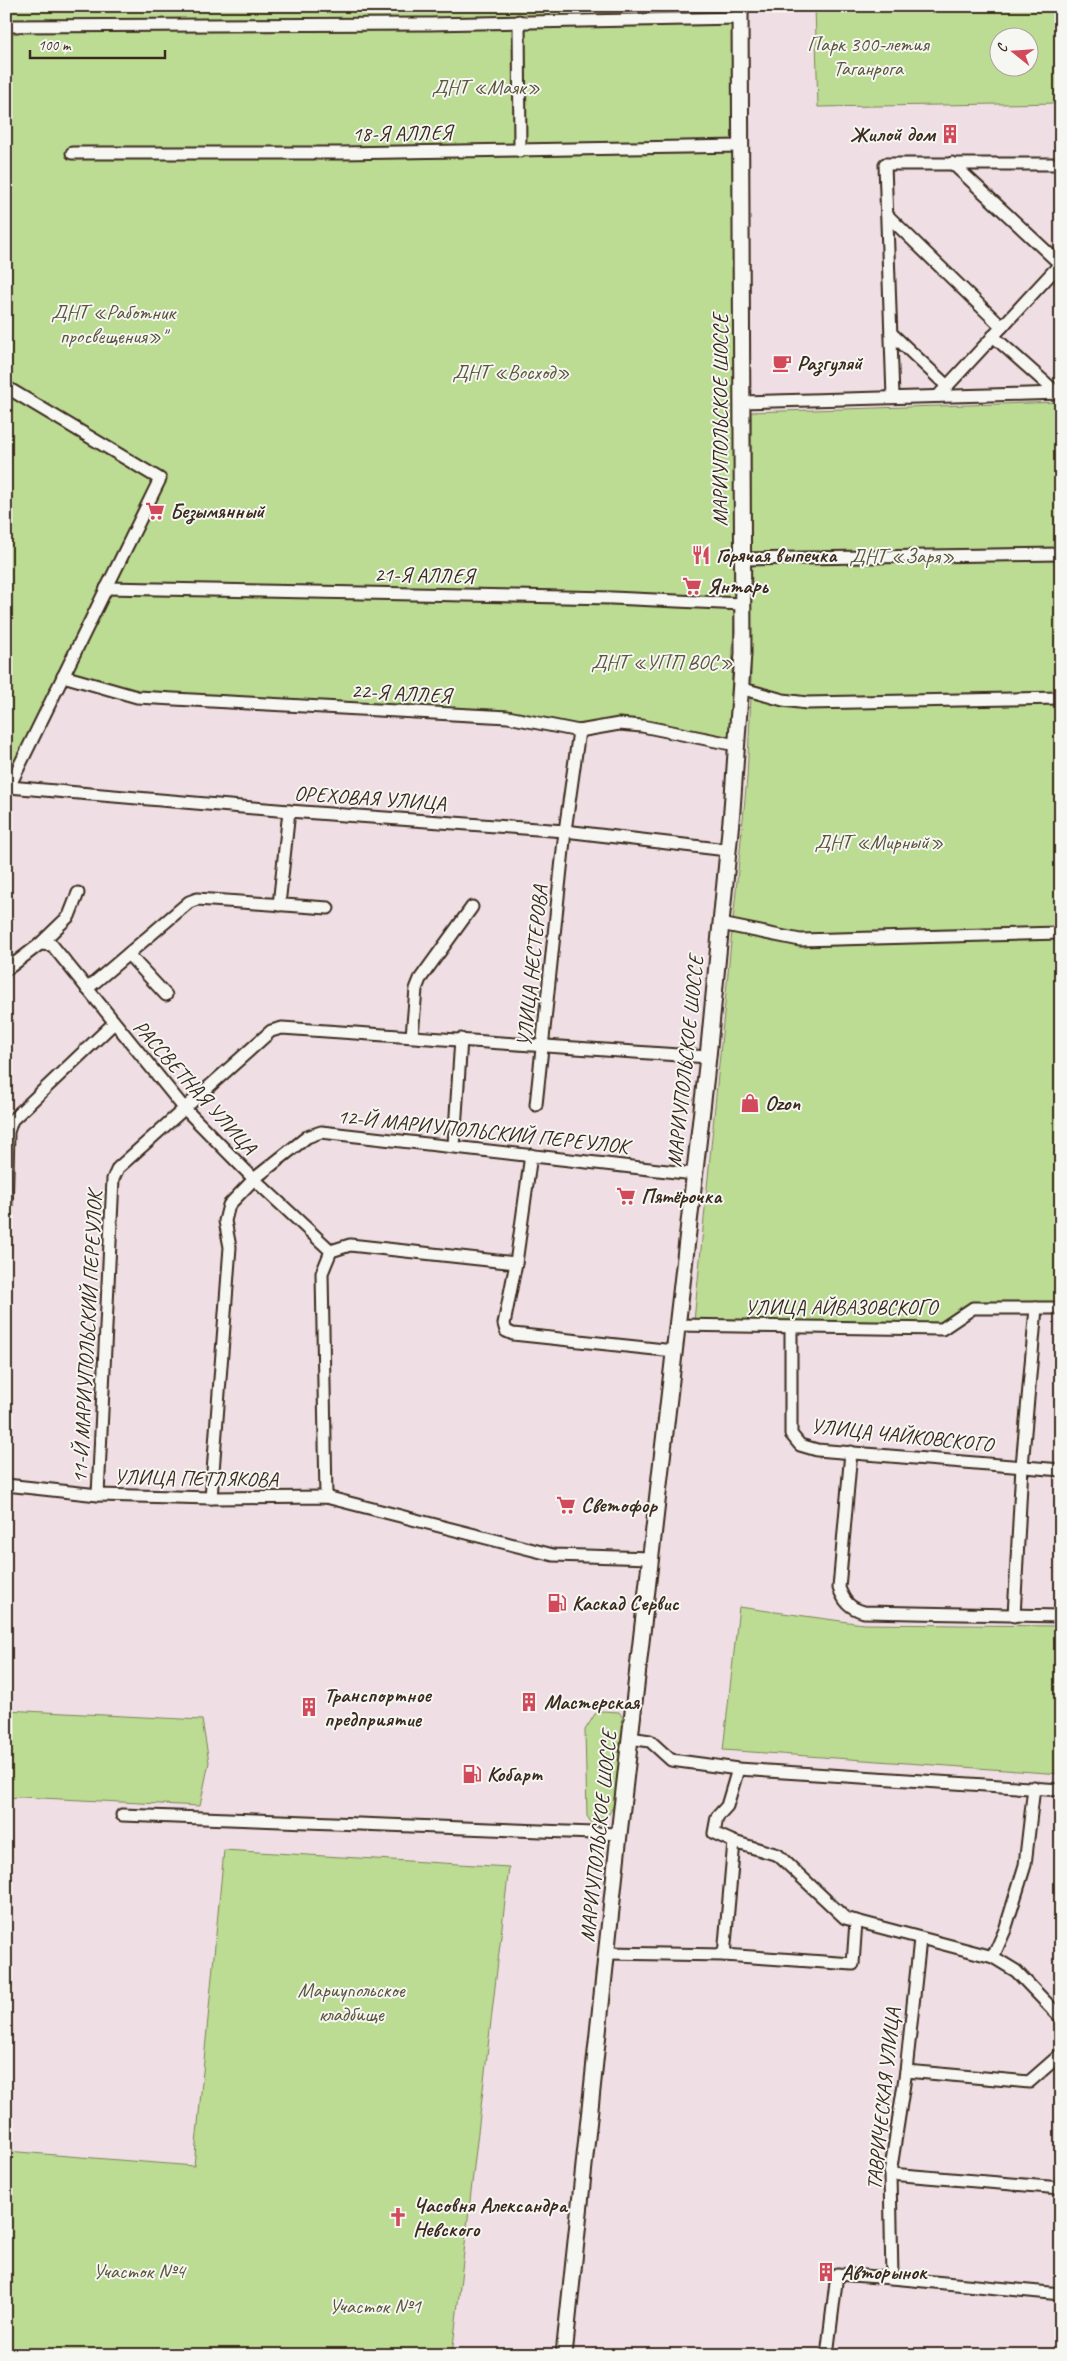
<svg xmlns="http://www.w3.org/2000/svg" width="1067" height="2361" font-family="Caveat,sans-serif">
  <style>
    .green { fill: #bcdb93; stroke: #7c8258; fill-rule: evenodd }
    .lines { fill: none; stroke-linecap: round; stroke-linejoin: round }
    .minor-casing { stroke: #3b2a1e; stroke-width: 15 }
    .major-casing { stroke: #3b2a1e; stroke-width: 19 }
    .minor { stroke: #f6f6f2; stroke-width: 11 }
    .major { stroke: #f6f6f2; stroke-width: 15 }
    .labels { text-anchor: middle; stroke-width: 4; stroke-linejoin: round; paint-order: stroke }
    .park-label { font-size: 21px; fill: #5b563b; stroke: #f6f6f2 }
    .street-label { font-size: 21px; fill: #3b2a1e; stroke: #f6f6f2 }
    .poi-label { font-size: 21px; font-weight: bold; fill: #3b2a1e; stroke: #f6f6f2; text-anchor: start }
  </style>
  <rect width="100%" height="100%" fill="#efdfe4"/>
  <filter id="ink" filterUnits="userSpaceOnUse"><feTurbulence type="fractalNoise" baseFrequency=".02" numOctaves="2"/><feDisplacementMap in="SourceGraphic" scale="10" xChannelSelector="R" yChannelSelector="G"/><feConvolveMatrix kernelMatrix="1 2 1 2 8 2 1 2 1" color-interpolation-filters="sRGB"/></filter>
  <g filter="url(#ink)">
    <g class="green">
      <path d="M 6,6 L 732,6 L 735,598 L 729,744 L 642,726 L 579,727 L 508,717 L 137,697 L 59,678 L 6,784 Z"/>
      <path d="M 815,6 L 1061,6 L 1061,103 L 818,107 ZM 1000,38 L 1030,38 L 1030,68 L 1000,68 Z"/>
      <path d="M 1061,402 L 1061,1307 L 972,1307 L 942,1328 L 694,1321 L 747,778 L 751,696 L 751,412 Z"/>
      <path d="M 739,1607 L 863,1624 L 1061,1626 L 1061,1774 L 723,1750 Z"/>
      <path d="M 6,1710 L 202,1720 L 209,1762 L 200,1806 L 21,1797 L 6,1798 Z"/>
      <path d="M 602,1711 L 619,1712 L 624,1719 L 614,1804 C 610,1814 604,1824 592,1824 L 587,1816 L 585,1730 L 595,1714 Z"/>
      <path d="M 224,1850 L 509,1867 L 452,2355 L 6,2355 L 6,2151 L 194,2166 Z"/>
    </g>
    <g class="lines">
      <g class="minor-casing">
        <g id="minor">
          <path d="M 519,21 L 520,151"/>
          <path d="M 6,26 L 430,24 L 740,18"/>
          <path d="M 72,153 L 341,153 L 741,146"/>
          <path d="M 952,163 L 1060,264"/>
          <path d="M 887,215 L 1002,327"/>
          <path d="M 891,333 L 947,386"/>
          <path d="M 993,336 L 1057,393"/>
          <path d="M 6,387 L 160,479 L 6,793"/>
          <path d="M 938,396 L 1061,263"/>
          <path d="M 893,397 L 885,164 L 1061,164"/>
          <path d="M 741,402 L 1061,393"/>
          <path d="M 742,559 L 1061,554"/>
          <path d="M 106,588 L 612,598 L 742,604"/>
          <path d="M 63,676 L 137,697 L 508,717 L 579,731 L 619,724 L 642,726 L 736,745"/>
          <path d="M 740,688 L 783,700 L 807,703 L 1061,698"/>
          <path d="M 9,787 L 289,811 L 565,831 L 727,850"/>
          <path d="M 279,905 L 289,811"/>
          <path d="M 721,924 L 800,940 L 1061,933"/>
          <path d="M 40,944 L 52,945 L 184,1108 L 254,1179 L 331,1251"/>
          <path d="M 128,954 L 166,995"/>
          <path d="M 6,970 L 40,944 L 69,916 L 78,893"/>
          <path d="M 87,989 L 189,902 L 197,899 L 328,908"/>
          <path d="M 412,1036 L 416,989 L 420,979 L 472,907"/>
          <path d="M 536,1105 L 565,831 L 579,731"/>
          <path d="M 454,1145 L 461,1039"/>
          <path d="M 531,1155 L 516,1263 L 504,1324 L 506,1331 L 513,1334 L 674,1351"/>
          <path d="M 6,1216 L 8,1132 L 12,1120 L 114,1023"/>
          <path d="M 677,1325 L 942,1329 L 973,1308 L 1061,1308"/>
          <path d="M 791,1327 L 791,1434 L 800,1445 L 817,1450 L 1061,1470"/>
          <path d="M 851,1452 L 839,1588 C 844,1601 849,1608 864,1612 L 1061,1616"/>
          <path d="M 6,1485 L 98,1495 L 211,1498 L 326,1497 L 553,1555 L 651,1558"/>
          <path d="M 98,1495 L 113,1179 L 118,1168 L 271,1031 L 282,1028 L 708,1057"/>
          <path d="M 326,1497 L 322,1273 L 331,1251 L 350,1245 L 516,1263"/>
          <path d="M 211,1498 L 230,1247 L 225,1221 L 229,1205 L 254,1179 L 307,1137 L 321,1132 L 694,1174"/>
          <path d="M 1014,1616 L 1022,1466 L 1036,1308"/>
          <path d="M 630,1738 L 650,1741 L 671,1760 L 738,1769 L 1061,1790"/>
          <path d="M 738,1769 L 727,1806 L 717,1817 L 714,1833 L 734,1842 L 778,1855 L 845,1918 L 993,1957 L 1016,1971 L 1061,2018"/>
          <path d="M 122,1815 L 619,1834"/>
          <path d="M 607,1953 L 724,1955 L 853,1964 L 856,1921"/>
          <path d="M 724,1955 L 734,1842"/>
          <path d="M 993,1957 L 1005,1930 L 1025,1865 L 1034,1787"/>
          <path d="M 906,2071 L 1029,2082 L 1061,2054"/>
          <path d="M 890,2174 L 1061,2188"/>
          <path d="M 892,2278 L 1061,2294"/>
          <path d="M 827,2355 L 837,2274 L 892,2278 L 890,2174 L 906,2071 L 920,1939"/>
        </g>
      </g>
      <g class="major-casing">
        <path id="major" d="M 564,2355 L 619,1834 L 708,1057 L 732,810 L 743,653 L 740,6"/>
      </g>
      <use href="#minor" class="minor"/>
      <use href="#major" class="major"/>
    </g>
  </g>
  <defs>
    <g id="building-bare" transform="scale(1.5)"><path d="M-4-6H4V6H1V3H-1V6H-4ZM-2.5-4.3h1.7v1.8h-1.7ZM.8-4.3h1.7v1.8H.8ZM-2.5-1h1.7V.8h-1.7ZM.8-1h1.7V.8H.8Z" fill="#d1495b" stroke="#f6f6f2" stroke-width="2.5" paint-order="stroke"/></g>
    <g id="cafe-bare" transform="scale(1.5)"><path d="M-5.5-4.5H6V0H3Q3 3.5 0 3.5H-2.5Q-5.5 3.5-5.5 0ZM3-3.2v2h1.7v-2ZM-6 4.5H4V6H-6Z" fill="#d1495b" stroke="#f6f6f2" stroke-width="2.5" paint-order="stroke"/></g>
    <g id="supermarket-bare" transform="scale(1.5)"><path d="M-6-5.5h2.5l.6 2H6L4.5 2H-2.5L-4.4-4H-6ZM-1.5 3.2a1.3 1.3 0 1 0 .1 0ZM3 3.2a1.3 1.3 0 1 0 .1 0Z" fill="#d1495b" stroke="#f6f6f2" stroke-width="2.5" paint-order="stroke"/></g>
    <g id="restaurant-bare" transform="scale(1.5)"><path d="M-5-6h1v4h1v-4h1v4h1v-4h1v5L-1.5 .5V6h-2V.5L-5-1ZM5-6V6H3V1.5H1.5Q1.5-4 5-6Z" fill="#d1495b" stroke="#f6f6f2" stroke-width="2.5" paint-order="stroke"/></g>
    <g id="shop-bare" transform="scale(1.5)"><path d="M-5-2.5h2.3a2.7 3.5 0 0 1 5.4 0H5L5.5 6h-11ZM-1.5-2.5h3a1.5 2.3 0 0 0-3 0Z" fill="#d1495b" stroke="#f6f6f2" stroke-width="2.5" paint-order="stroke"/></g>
    <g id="fuel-bare" transform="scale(1.5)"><path d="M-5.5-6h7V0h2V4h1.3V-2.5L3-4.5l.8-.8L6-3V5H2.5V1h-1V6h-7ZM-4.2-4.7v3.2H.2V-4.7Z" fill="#d1495b" stroke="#f6f6f2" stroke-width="2.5" paint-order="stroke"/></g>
    <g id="church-bare" transform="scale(1.5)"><path d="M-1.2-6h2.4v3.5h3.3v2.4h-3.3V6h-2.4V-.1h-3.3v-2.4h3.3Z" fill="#d1495b" stroke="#f6f6f2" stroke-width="2.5" paint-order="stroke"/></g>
  </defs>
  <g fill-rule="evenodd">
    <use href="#building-bare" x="950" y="134"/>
    <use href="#cafe-bare" x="782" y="363"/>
    <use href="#supermarket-bare" x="155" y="511"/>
    <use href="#restaurant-bare" x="701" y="555"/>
    <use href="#supermarket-bare" x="692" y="586"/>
    <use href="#shop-bare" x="750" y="1103"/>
    <use href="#supermarket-bare" x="626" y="1196"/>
    <use href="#supermarket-bare" x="566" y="1505"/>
    <use href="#fuel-bare" x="557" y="1603"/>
    <use href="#building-bare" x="529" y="1702"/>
    <use href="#building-bare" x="309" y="1707"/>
    <use href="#fuel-bare" x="472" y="1774"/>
    <use href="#church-bare" x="398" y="2217"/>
    <use href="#building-bare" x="826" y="2272"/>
  </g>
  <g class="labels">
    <g class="park-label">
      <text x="868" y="51">Парк 300-летия<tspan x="868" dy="24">Таганрога</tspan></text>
      <text x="486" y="94">ДНТ «Маяк»</text>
      <text x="113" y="319">ДНТ «Работник<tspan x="113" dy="24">просвещения»"</tspan></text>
      <text x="511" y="379">ДНТ «Восход»</text>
      <text x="902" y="563">ДНТ «Заря»</text>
      <text x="662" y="669">ДНТ «УПП ВОС»</text>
      <text x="879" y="849">ДНТ «Мирный»</text>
      <text x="351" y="1997">Мариупольское<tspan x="351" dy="24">кладбище</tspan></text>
      <text x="139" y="2278">Участок №4</text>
      <text x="375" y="2313">Участок №1</text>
    </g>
    <g class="street-label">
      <text transform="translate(402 133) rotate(-1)" y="7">18-Я АЛЛЕЯ</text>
      <text transform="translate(720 420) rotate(-90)" y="7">МАРИУПОЛЬСКОЕ ШОССЕ</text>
      <text transform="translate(424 575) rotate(1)" y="7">21-Я АЛЛЕЯ</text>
      <text transform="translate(401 693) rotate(3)" y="7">22-Я АЛЛЕЯ</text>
      <text transform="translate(370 798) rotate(4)" y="7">ОРЕХОВАЯ УЛИЦА</text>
      <text transform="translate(532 966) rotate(-84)" y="7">УЛИЦА НЕСТЕРОВА</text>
      <text transform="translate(685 1061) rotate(-84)" y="7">МАРИУПОЛЬСКОЕ ШОССЕ</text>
      <text transform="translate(195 1087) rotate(48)" y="7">РАССВЕТНАЯ УЛИЦА</text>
      <text transform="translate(483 1131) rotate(6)" y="7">12-Й МАРИУПОЛЬСКИЙ ПЕРЕУЛОК</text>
      <text x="841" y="1314">УЛИЦА АЙВАЗОВСКОГО</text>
      <text transform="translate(87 1337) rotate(-87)" y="7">11-Й МАРИУПОЛЬСКИЙ ПЕРЕУЛОК</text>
      <text transform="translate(902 1435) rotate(6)" y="7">УЛИЦА ЧАЙКОВСКОГО</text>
      <text transform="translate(196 1478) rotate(1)" y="7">УЛИЦА ПЕТЛЯКОВА</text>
      <text transform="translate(598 1836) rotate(-84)" y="7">МАРИУПОЛЬСКОЕ ШОССЕ</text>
      <text transform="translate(883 2099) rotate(-84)" y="7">ТАВРИЧЕСКАЯ УЛИЦА</text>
    </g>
    <g class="poi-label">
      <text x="935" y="141" text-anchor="end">Жилой дом</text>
      <text x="797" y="370">Разгуляй</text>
      <text x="170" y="518">Безымянный</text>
      <text x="716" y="562">Горячая выпечка</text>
      <text x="707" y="593">Янтарь</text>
      <text x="765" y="1110">Ozon</text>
      <text x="641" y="1203">Пятёрочка</text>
      <text x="581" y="1512">Светофор</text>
      <text x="572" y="1610">Каскад Сервис</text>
      <text x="324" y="1702">Транспортное<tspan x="324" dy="24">предприятие</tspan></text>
      <text x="544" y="1709">Мастерская</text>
      <text x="487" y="1781">Кобарт</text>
      <text x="413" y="2212">Часовня Александра<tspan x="413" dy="24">Невского</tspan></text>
      <text x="841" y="2279">Авторынок</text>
    </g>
  </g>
  <rect width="1067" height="2361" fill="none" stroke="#f6f6f2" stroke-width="25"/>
  <rect x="12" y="12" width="1042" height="2336" fill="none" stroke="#3b2a1e" stroke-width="2" filter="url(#ink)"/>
  <g transform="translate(1014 52) rotate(287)"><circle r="24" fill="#f6f6f2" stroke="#aba49d"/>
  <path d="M0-4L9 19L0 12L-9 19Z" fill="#d1495b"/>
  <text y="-8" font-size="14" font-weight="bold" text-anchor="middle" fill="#3b2a1e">С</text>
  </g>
  <path d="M30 50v8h135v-8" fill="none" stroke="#3b2a1e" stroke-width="2.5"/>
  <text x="38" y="50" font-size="15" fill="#3b2a1e" stroke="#f6f6f2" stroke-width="4" paint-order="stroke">100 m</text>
</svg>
